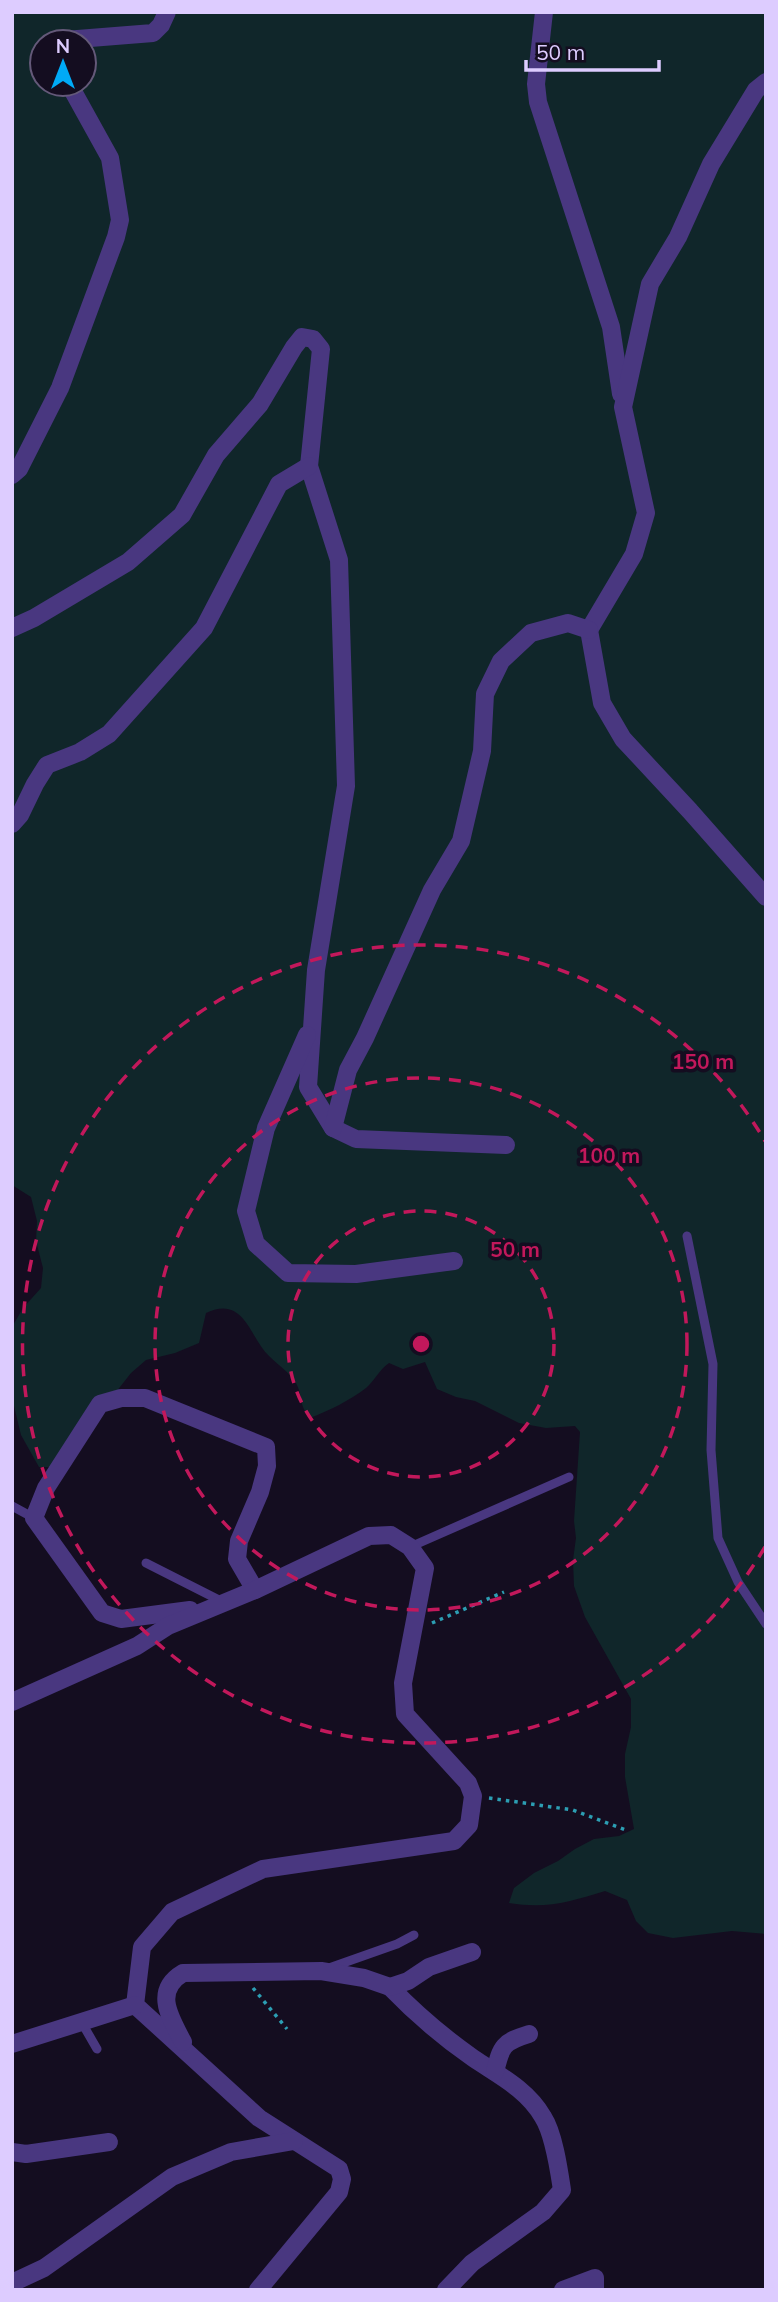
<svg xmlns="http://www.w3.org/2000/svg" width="778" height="2302" font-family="Mulish,sans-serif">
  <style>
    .green { fill: #10262a; fill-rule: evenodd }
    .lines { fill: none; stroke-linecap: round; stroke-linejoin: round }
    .path { stroke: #2c9eb3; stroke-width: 3.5; stroke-dasharray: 3.5 5; stroke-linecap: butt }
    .lane { stroke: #493780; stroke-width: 9 }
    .street { stroke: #493780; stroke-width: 18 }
    .ring { fill: none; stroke: #c2185b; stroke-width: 3.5; stroke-dasharray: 12 9 }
    .centre { fill: #c2185b; stroke: #140d20; stroke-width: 3.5 }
    .ring-label { font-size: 21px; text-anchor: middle; font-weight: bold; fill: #c2185b; stroke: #140d20; stroke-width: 7; stroke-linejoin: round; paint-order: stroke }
  </style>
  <rect width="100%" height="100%" fill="#140d20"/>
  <path class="green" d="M 12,12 L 766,12 L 766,1934 L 732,1931 L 673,1938 L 648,1933 L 636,1921 L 627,1900 L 605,1891 C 569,1902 547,1909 509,1903 L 514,1888 L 534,1873 L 558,1861 L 575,1849 L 594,1839 L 619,1836 L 634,1829 L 625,1777 L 625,1754 L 631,1727 L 631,1699 L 585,1617 L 574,1586 L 573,1560 L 576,1538 L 574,1521 L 580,1432 L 575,1426 L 546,1428 L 519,1423 L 475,1401 L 456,1397 L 437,1389 L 425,1362 L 403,1369 L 389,1363 C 379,1370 375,1380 366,1388 C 349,1401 330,1410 310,1418 C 298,1404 303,1396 296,1383 C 288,1371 279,1366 269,1356 C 249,1336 244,1295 206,1313 L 199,1343 L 175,1353 L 146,1360 L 131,1373 L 109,1401 L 64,1467 L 39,1467 L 21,1435 L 14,1406 L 12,1368 L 12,1327 L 23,1308 L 41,1288 L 43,1268 L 36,1241 L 37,1221 L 31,1197 L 12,1185 ZM 42,42 L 84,42 L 84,84 L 42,84 Z"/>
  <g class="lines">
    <g class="path">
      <path d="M 432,1623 L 504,1592"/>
      <path d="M 489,1798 L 573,1810 L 626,1830"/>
      <path d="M 253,1988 L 287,2029"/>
    </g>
    <g class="lane">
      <path d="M 687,1236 L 713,1364 L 711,1450 L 718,1538 L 738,1582 L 766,1624"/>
      <path d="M 12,1506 L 34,1518"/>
      <path d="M 410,1547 L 569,1477"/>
      <path d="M 146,1563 L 223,1602"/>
      <path d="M 329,1968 L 397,1944 L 414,1935"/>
      <path d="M 82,2023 L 97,2049"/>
    </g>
    <g class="street">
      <path d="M 544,12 L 536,84 L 538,102 L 611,327 L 621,394"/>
      <path d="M 62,42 L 65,40 L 153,33 L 161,25 L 167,12"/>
      <path d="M 12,475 L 19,469 L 60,388 L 116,237 L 120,220 L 110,158 L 69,84"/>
      <path d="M 12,628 L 34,618 L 128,562 L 182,515 L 216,455 L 260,404 L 294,347 L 302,337 L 313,339 L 321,349 L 309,466 L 339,560 L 346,786 L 316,970 L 308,1087 L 333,1128 L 356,1139 L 506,1145"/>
      <path d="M 589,630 L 634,554 L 646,513 L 623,407 L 650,284 L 678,237 L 711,164 L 756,90 L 766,82"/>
      <path d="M 589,630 L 602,703 L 623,739 L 690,811 L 766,897"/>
      <path d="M 12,824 L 20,815 L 35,784 L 47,765 L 80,752 L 109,734 L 204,628 L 279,484 L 309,466"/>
      <path d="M 307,1035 L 266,1128 L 246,1211 L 256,1244 L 288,1273 L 356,1274 L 454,1261"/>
      <path d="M 333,1128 L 348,1070 L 365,1038 L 432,890 L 461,841 L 482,751 L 485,694 L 501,661 L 531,633 L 568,623 L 589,630"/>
      <path d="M 190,1610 L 121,1619 L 102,1613 L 34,1518 L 46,1488 L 100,1404 L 121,1398 L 145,1398 L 266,1447 L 267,1466 L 260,1492 L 239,1541 L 237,1559 L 255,1590"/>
      <path d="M 12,1702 L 137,1646 L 168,1626 L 255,1590 L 369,1536 L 391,1535 L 410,1547 L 425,1568 L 403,1683 L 405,1714 L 468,1783 L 473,1796 L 469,1825 L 454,1841 L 263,1869 L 172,1912 L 142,1947 L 135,2005 L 259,2118 L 339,2169 L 342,2179 L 339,2192 L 258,2290"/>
      <path d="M 390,1987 C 415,2013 443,2037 473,2058 C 498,2075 527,2089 543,2117 C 554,2134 559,2170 562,2190 L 543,2212 L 472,2263 L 446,2290"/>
      <path d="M 183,2042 C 170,2017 153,1991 183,1973 L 321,1971 L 364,1978 L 390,1987 L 408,1981 L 429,1967 L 472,1952"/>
      <path d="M 12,2044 L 135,2005"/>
      <path d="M 495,2072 C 501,2046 503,2042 529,2034"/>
      <path d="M 12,2152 L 26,2154 L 109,2142"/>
      <path d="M 12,2283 L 44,2268 L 172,2177 L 231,2152 L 294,2141"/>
      <path d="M 563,2290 L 595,2278 L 595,2290"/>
    </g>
  </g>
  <g class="ring">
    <circle cx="421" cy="1344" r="133"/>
    <circle cx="421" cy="1344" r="266"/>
    <path d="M765 1547A399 399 0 1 1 765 1141"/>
  </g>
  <circle cx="421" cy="1344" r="10" class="centre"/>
  <g class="ring-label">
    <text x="703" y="1069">150 m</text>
    <text x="609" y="1163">100 m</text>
    <text x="515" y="1257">50 m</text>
  </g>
  <rect width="778" height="2302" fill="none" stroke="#ddccff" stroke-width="28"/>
  <g transform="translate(63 63)"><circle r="33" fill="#140d20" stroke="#645979" stroke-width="2"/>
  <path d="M0-5L12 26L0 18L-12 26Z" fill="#00aaf7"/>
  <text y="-10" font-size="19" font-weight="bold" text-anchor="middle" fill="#ddccff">N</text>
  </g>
  <path d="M526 60v10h133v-10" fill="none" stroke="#ddccff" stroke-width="3.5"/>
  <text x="536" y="60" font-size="21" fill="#ddccff" stroke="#140d20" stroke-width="5" paint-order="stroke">50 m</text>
</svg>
